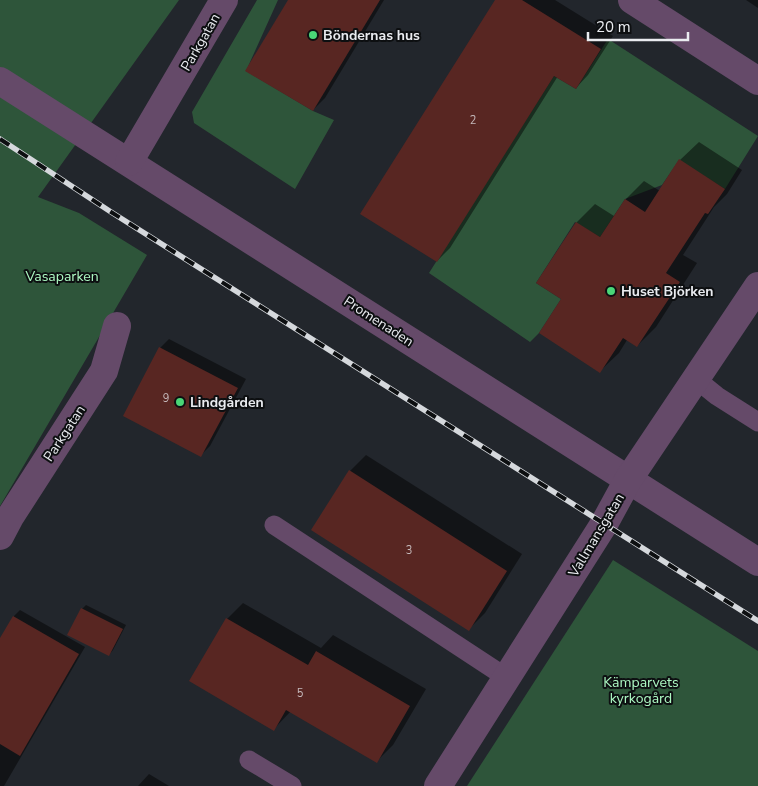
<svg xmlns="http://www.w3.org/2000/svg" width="758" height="786" font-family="'Nunito Sans',sans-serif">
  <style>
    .green { fill: #2e553a }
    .shadow { fill: #0007 }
    .building { fill: #582622 }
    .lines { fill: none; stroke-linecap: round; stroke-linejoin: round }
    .service { stroke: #654a69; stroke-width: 19 }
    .minor { stroke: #654a69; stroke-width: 28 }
    .rail-casing { stroke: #d5d8dc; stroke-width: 5.5 }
    .rail { stroke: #0d0f11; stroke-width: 4; stroke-dasharray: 11; stroke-linecap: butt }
    .poi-dot { fill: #4ad677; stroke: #0d0f11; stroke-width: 2 }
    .labels { text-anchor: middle; stroke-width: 4; stroke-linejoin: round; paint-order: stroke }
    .number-label { font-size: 11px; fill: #c6babc }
    .poi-label { font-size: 14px; font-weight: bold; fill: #eaecf0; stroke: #0d0f11; text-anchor: start }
    .street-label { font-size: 14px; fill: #eaecf0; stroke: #0d0f11 }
    .park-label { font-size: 14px; fill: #adf9c3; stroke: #0d0f11 }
  </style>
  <rect width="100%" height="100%" fill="#22262c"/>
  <g class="green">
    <path d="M 0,0 L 179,0 L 38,197 L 79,213 L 147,255 L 0,506 Z"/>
    <path d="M 257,0 L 278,0 L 246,71 L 313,111 L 334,120 L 295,189 L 194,123 L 192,112 Z"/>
    <path d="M 608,39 L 758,136 L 725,189 L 679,160 L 662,185 L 625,199 L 600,237 L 575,222 L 536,283 L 561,299 L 539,333 L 530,342 L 429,273 L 554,76 L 576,89 Z"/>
    <path d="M 613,560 L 758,651 L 758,786 L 467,786 Z"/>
  </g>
  <g class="shadow">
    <path d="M 290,0 L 384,0 L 325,98 L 313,110 Z"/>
    <path d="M 497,0 L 555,0 L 613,36 L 588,75 L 576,88 L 558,76 L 450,248 L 437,261 Z"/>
    <path d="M 746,0 L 758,0 L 758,8 Z"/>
    <path d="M 699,142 L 742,170 L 727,194 L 714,207 L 683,255 L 697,263 L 656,327 L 637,346 L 627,340 L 619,353 L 600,371 L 562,298 L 538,282 L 577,222 L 595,204 L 614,216 L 626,199 L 644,181 L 660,191 L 680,160 Z"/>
    <path d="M 169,339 L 246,379 L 210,446 L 201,455 L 160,348 Z"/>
    <path d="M 366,455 L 522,554 L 485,613 L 469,629 L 350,471 Z"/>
    <path d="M 243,603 L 321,648 L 333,635 L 426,689 L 393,745 L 377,761 L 291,711 L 274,729 L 191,681 L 227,619 Z"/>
    <path d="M 86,605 L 126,625 L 113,650 L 109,655 L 82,609 Z"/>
    <path d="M 20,610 L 85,647 L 4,786 L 0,786 L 0,641 L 14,616 Z"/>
    <path d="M 149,774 L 169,786 L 138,786 Z"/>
  </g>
  <g class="building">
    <path d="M 288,0 L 380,0 L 313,111 L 245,71 Z"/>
    <path d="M 495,0 L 522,0 L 601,49 L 576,89 L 554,76 L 437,262 L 360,214 Z"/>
    <path d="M 679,159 L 725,189 L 708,214 L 705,213 L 666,273 L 680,282 L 637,347 L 623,338 L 600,373 L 539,333 L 561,299 L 536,283 L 576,222 L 600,237 L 625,199 L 645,212 Z"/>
    <path d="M 159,347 L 238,388 L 201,457 L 123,416 Z"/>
    <path d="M 349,470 L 507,571 L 469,631 L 311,530 Z"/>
    <path d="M 81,608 L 123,629 L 109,656 L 67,635 Z"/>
    <path d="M 13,616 L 79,654 L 20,756 L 0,744 L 0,638 Z"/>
    <path d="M 226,618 L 308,665 L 316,651 L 410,706 L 377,763 L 286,710 L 274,731 L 189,681 Z"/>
  </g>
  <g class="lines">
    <g class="service">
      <path d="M 696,379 L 717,396 L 758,422"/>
      <path d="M 274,525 L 507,678"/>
      <path d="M 249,760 L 292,786"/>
    </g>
    <g class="minor">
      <path d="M 632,0 L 758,81"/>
      <path d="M 0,81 L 758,562"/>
      <path d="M 129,162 L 224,0"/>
      <path d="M 0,536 L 10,517 L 104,371 L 117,326"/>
      <path d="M 438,786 L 604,524 L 628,480 L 758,286"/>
    </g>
    <g class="rail-casing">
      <path id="rail" d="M 0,139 L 111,212 L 758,621"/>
    </g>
    <use href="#rail" class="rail"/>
  </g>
  <g class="poi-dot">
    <circle cx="313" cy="35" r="5"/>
    <circle cx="611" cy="291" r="5"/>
    <circle cx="180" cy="402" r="5"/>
  </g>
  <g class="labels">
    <g class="number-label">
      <text x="473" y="124">2</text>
      <text x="166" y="402">9</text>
      <text x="409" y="554">3</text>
      <text x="300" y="697">5</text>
    </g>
    <g class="poi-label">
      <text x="323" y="40">Böndernas hus</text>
      <text x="621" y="296">Huset Björken</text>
      <text x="190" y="407">Lindgården</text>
    </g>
    <g class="street-label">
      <text transform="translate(200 42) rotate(-60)" y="5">Parkgatan</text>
      <text transform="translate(379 321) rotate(33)" y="5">Promenaden</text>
      <text transform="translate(64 433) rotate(-57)" y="5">Parkgatan</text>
      <text transform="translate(596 535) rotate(-59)" y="5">Vallmansgatan</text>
    </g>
    <g class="park-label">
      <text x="62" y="281">Vasaparken</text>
      <text x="641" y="687">Kämparvets<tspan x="641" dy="16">kyrkogård</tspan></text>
    </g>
  </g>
  <path d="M588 32v8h100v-8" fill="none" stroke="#eaecf0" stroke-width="2.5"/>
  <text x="596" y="32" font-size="15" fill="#eaecf0" stroke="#0d0f11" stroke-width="4" paint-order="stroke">20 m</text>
</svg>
